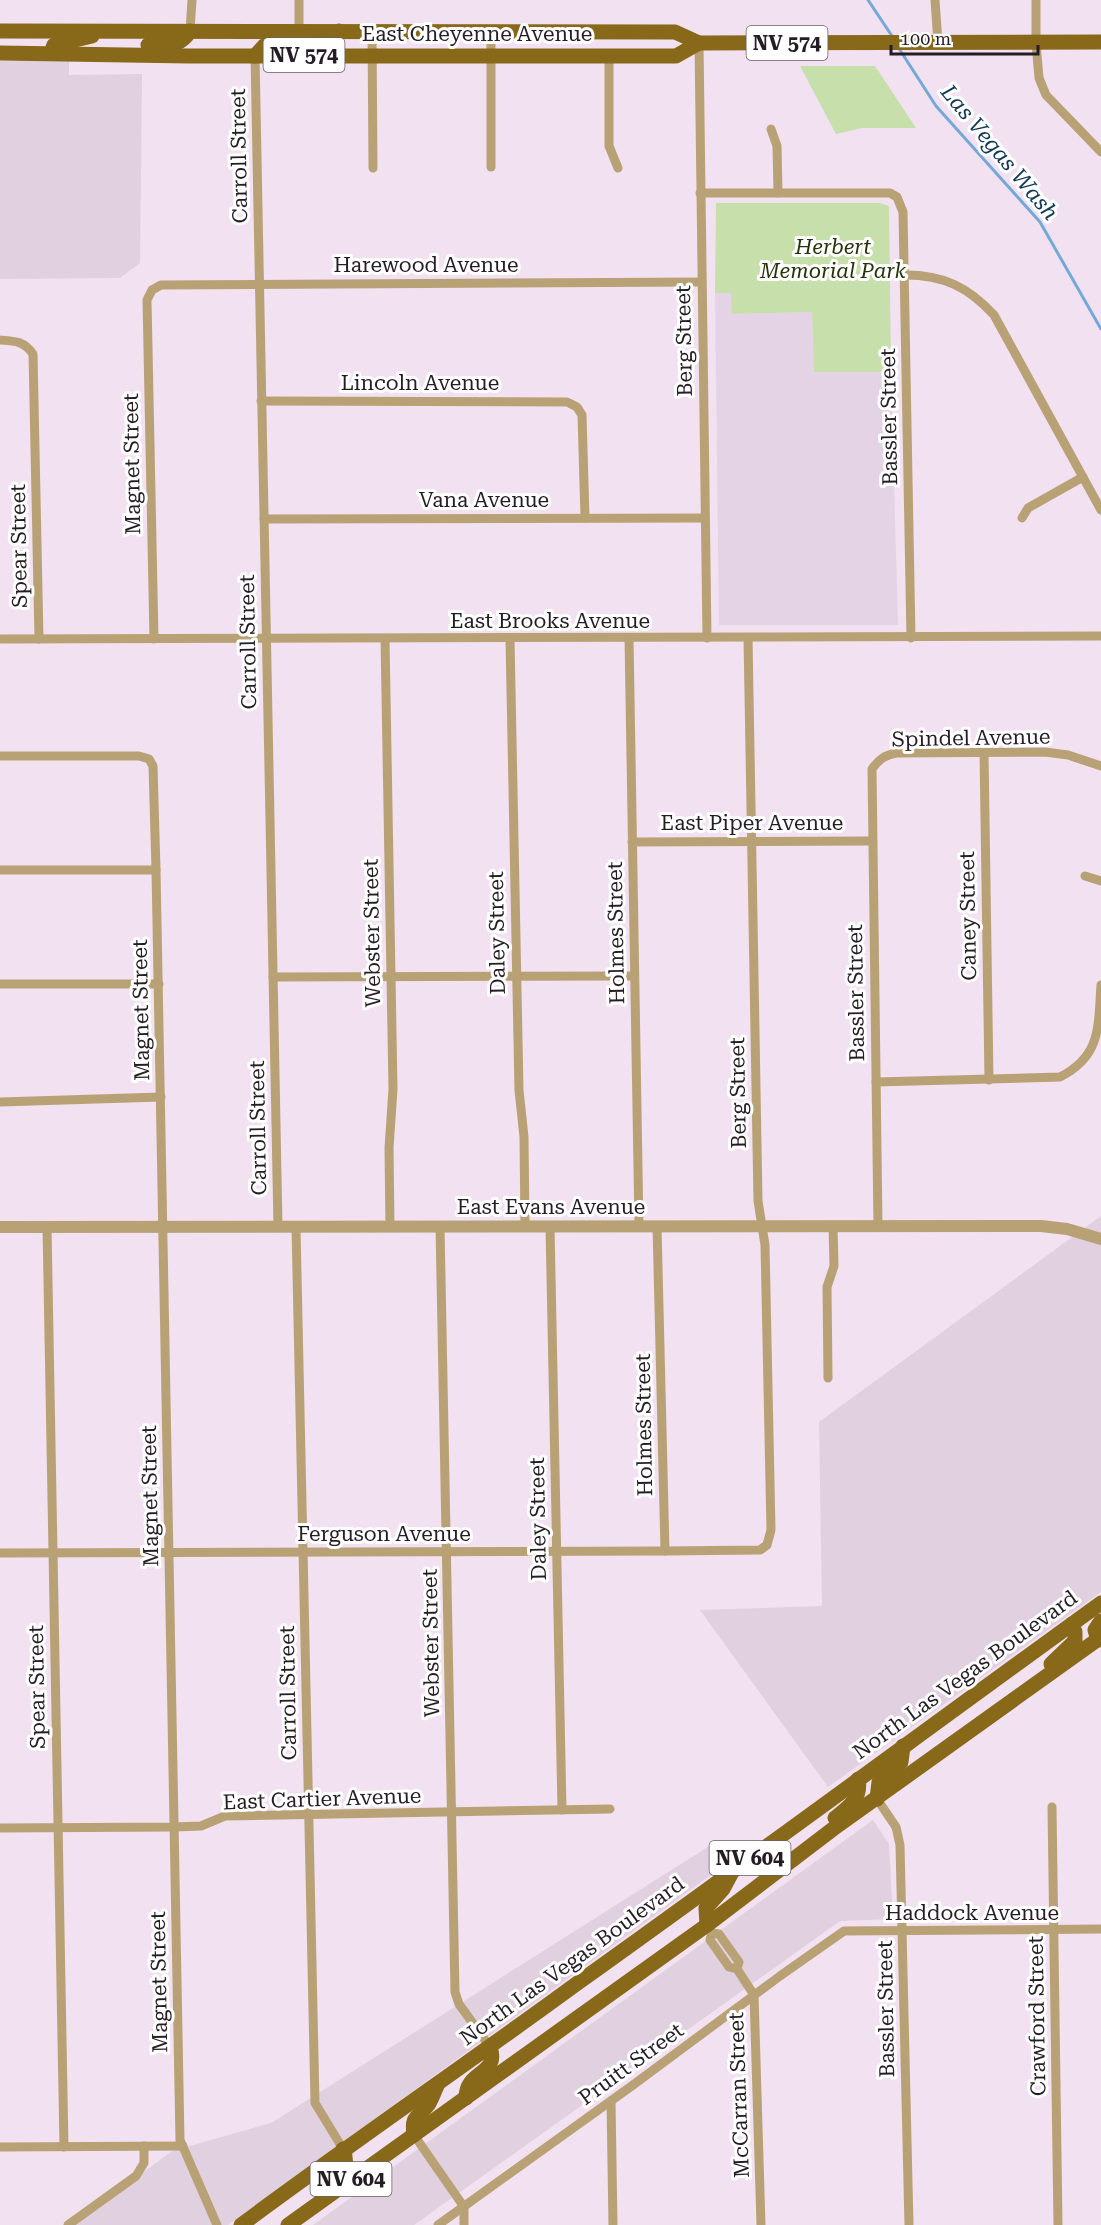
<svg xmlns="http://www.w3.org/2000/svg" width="1101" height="2225" font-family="'Roboto Serif',serif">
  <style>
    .commercial { fill: #e1d0df }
    .education { fill: #e4d3e5 }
    .park { fill: #c6dfab }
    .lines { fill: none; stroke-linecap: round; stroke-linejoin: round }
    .stream { stroke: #73a9d6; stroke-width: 3 }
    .minor { stroke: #b8a275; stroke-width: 9 }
    .tertiary { stroke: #b8a275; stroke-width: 12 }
    .primary { stroke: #88691a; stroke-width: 15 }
    .labels { text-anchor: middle; stroke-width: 6; stroke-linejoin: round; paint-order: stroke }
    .shield { fill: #fff; stroke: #666165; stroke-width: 1.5 }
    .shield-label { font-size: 20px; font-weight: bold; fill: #241d23 }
    .street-label { font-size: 21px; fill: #241d23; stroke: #fff }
    .park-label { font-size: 21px; font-style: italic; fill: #243509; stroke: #fff }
    .water-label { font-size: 22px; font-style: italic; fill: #103958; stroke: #fff }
  </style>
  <rect width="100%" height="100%" fill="#f2e1f1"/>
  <g class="commercial">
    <path d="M 0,61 L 69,61 L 69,75 L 142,74 L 140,263 L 120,278 L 0,279 Z"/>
    <path d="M 1101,1216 L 1101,1592 L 828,1787 L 700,1610 L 822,1606 L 819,1422 Z"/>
    <path d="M 873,1820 L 889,1844 L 893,1919 L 840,1921 L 414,2225 L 313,2225 Z"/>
    <path d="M 711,1845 L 726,1864 L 228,2225 L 72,2225 L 172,2151 L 271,2123 Z"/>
  </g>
  <path class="education" d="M 715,293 L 732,293 L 732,314 L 812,312 L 814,372 L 891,372 L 898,625 L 719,625 Z"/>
  <g class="park">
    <path d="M 800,66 L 875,66 L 916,128 L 862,128 L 836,134 Z"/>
    <path d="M 716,203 L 880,203 L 889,206 L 891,372 L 814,372 L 812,312 L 732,314 L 731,293 L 715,293 Z"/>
  </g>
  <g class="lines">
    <g class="stream">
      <path d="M 868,0 L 892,36"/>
      <path d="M 898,47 L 936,106 L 1040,222 L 1101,329"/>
    </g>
    <g class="minor">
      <path d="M 935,0 L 938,43"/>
      <path d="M 1036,0 L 1036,43 L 1039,78 L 1046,95 L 1101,152"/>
      <path d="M 190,31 L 192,0"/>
      <path d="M 299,31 L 299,0"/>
      <path d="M 372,31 L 373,168"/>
      <path d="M 491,31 L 491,167"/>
      <path d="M 699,43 L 707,638"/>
      <path d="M 609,55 L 609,146 L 618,168"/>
      <path d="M 255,56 L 278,1227"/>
      <path d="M 771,129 L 777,146 L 778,193"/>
      <path d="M 700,193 L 890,193 L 897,197 L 903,212 L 911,638"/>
      <path d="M 905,275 C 944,275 968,287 994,315 L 1101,510"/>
      <path d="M 0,340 C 15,341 24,341 33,354 L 39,639"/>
      <path d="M 261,401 L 567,402 L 577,407 L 582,415 L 585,518"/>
      <path d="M 1022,518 L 1028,508 L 1083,477"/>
      <path d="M 264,519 L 705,518"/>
      <path d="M 629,638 L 639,1227"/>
      <path d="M 0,639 L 1101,636"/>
      <path d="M 154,639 L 147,300 L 152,290 L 161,285 L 701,282"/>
      <path d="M 385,639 L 393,1089 L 389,1148 L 390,1227"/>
      <path d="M 510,639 L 519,1090 L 524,1137 L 525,1227"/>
      <path d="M 984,752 L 989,1080"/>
      <path d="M 0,756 L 139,756 L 149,759 L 153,766 L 156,870 L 180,2140 L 217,2225"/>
      <path d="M 632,842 L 872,841"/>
      <path d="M 0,870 L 156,870"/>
      <path d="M 1085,876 L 1101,881"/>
      <path d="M 273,977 L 634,976"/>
      <path d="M 0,984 L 159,984"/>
      <path d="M 876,1082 L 1060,1077 C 1101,1056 1098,1028 1101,985"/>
      <path d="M 0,1102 L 161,1097"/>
      <path d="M 878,1226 L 872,769 C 879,759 885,755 897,753 L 1045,752 L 1068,755 L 1101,766"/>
      <path d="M 47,1227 L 64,2147"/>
      <path d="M 296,1227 L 315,2103 L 343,2149"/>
      <path d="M 440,1227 L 455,1992 L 459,2004 L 490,2047"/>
      <path d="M 550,1227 L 562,1810"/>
      <path d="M 657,1227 L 665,1551"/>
      <path d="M 828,1378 L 827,1287 L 834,1266 L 833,1226"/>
      <path d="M 0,1553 L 665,1551 L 760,1550 L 767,1545 L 771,1530 L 765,1245 L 758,1201 L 748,638"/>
      <path d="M 877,1799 L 896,1827 L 900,1845 L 909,2225"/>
      <path d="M 1052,1807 L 1058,2225"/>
      <path d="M 0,1828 L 174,1827 L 201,1826 L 225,1816 L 610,1809"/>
      <path d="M 709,1928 L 712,1933 L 710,1940 L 729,1967 L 737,1969"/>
      <path d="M 712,1933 L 719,1934 L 739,1962 L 737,1969 L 754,1995 L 761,2225"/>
      <path d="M 611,2101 L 613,2225"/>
      <path d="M 414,2135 L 464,2207 L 464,2225"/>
      <path d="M 0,2147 L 183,2146"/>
      <path d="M 68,2225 L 136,2176 L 144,2163 L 144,2146"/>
      <path d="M 438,2225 L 633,2085 L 780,1976 L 844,1931 L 1101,1929"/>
    </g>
    <path class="tertiary" d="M 0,1227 L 1041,1226 L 1067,1229 L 1101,1239"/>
    <g class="primary">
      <path d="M 0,31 L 675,32 L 699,43 L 1101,42"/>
      <path d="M 148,45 C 167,44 180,48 190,31"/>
      <path d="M 0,53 L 189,56 L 676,56 L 699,43"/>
      <path d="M 51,53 L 54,45 L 92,36"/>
      <path d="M 255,56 L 264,46 L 271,43 L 318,43 L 328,41 L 339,31"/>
      <path d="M 1098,1640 L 1095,1630 L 1101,1621"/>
      <path d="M 1051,1664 L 1075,1641 L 1075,1632 L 1072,1624"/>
      <path d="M 877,1799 L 879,1782 L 901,1762 L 903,1746"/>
      <path d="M 835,1818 C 849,1807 862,1798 858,1779"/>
      <path d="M 707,1925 L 706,1908 L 723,1889 L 731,1874"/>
      <path d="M 466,2098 C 466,2069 500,2076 490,2047"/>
      <path d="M 414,2135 C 411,2115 418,2118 428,2105 C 432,2099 434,2092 437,2086"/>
      <path d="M 325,2188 C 338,2177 351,2167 343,2149"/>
      <path d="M 241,2225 C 353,2142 467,2064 579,1982 C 754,1857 927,1729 1101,1603"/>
      <path d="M 288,2225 L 707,1925 L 833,1829 L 1101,1637"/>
    </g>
  </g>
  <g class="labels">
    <g class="shield">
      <rect x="746.5" y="26" width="81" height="34" rx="4.5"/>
      <rect x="263.5" y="38" width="81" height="34" rx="4.5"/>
      <rect x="709.5" y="1841" width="81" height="34" rx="4.5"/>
      <rect x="310.5" y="2162" width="81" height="34" rx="4.5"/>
    </g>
    <g class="shield-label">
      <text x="787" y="50">NV 574</text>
      <text x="304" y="62">NV 574</text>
      <text x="750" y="1865">NV 604</text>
      <text x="351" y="2186">NV 604</text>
    </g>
    <g class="street-label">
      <text x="477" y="41">East Cheyenne Avenue</text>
      <text transform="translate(239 156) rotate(-91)" y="7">Carroll Street</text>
      <text x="426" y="272">Harewood Avenue</text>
      <text transform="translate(684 341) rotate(-91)" y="7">Berg Street</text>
      <text x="420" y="390">Lincoln Avenue</text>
      <text transform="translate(889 417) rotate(-91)" y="7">Bassler Street</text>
      <text transform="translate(132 464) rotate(-91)" y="7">Magnet Street</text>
      <text x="484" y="507">Vana Avenue</text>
      <text transform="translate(19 546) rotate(-91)" y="7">Spear Street</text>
      <text x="550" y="628">East Brooks Avenue</text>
      <text transform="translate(248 642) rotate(-91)" y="7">Carroll Street</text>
      <text transform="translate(971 738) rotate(-1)" y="7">Spindel Avenue</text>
      <text x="752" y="830">East Piper Avenue</text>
      <text transform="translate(968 916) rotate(-91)" y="7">Caney Street</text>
      <text transform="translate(372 933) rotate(-91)" y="7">Webster Street</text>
      <text transform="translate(497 933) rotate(-91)" y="7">Daley Street</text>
      <text transform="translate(616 933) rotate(-91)" y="7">Holmes Street</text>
      <text transform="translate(856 993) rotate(-91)" y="7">Bassler Street</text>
      <text transform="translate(141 1010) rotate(-91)" y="7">Magnet Street</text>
      <text transform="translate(738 1093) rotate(-91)" y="7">Berg Street</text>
      <text transform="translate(258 1128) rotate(-91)" y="7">Carroll Street</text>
      <text x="551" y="1214">East Evans Avenue</text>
      <text transform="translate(644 1425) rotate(-91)" y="7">Holmes Street</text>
      <text transform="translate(150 1496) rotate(-91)" y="7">Magnet Street</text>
      <text transform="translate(538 1519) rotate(-91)" y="7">Daley Street</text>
      <text x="384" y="1541">Ferguson Avenue</text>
      <text transform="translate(431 1643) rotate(-91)" y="7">Webster Street</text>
      <text transform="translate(965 1675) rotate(-36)" y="7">North Las Vegas Boulevard</text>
      <text transform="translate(37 1687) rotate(-91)" y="7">Spear Street</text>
      <text transform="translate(288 1693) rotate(-91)" y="7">Carroll Street</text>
      <text transform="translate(322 1799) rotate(-2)" y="7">East Cartier Avenue</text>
      <text x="972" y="1920">Haddock Avenue</text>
      <text transform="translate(572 1961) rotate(-36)" y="7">North Las Vegas Boulevard</text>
      <text transform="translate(159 1982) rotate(-91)" y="7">Magnet Street</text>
      <text transform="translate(886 2009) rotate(-91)" y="7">Bassler Street</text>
      <text transform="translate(1037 2016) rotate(-91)" y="7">Crawford Street</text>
      <text transform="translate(631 2064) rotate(-36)" y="7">Pruitt Street</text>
      <text transform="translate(739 2095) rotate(-92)" y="7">McCarran Street</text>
    </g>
    <g class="park-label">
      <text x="833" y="254">Herbert<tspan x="833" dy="24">Memorial Park</tspan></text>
    </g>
    <g class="water-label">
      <text transform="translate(1000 152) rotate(50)" y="8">Las Vegas Wash</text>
    </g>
  </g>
  <path d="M891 45v9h147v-9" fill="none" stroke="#241d23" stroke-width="3"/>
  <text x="900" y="45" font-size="18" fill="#241d23" stroke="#ffffff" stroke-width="4.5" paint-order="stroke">100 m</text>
</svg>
